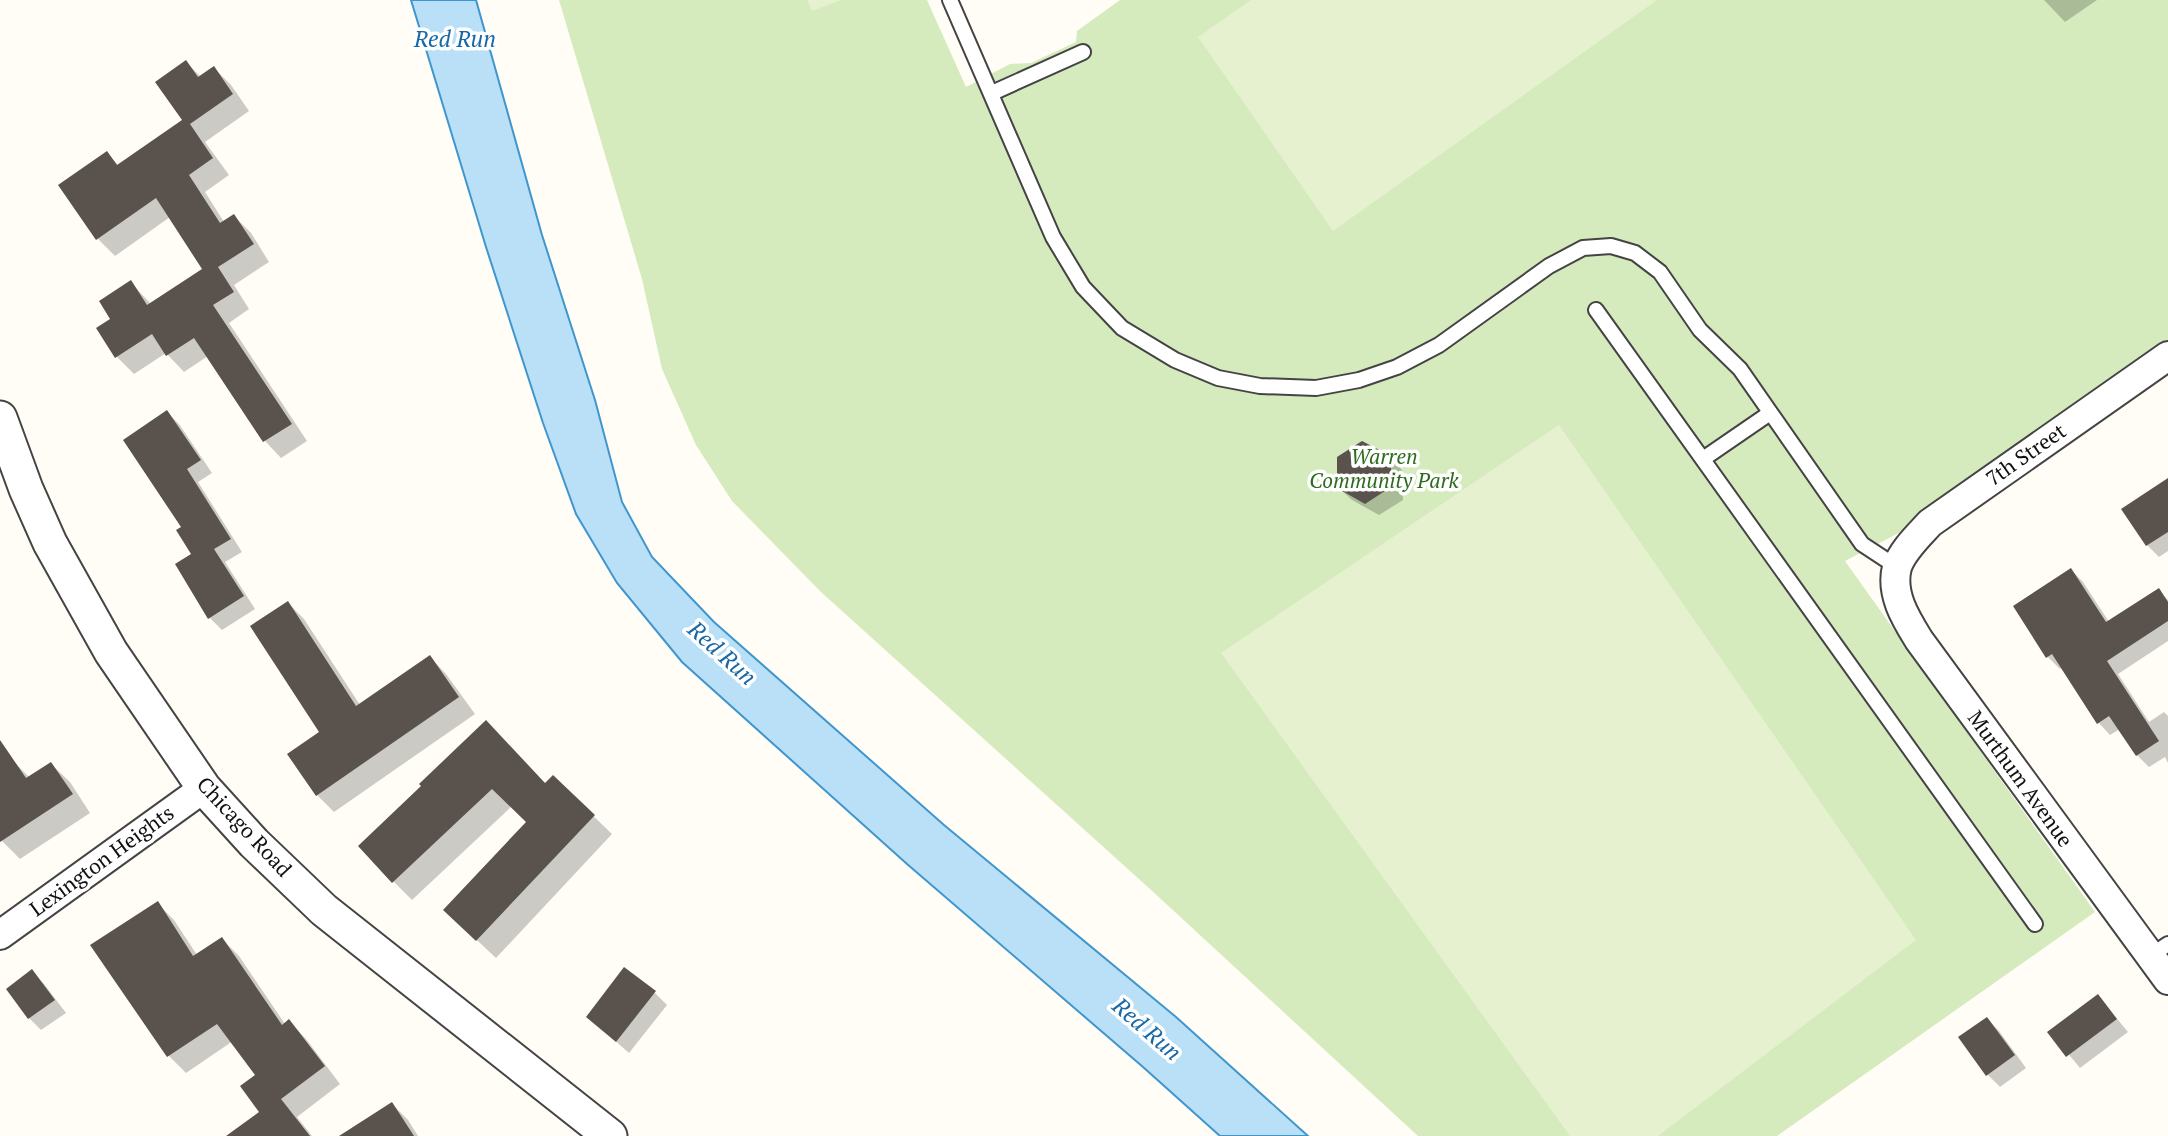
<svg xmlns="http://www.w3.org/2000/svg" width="2168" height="1136" font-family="'PT Serif',serif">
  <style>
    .green { fill: #d5ebbd }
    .pitch { fill: #e6f2cf }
    .water { fill: #b9e0f7; stroke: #3f96cf; stroke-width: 2 }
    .shadow { fill: #0003 }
    .building { fill: #5a524d }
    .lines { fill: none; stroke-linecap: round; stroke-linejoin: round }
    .service-casing { stroke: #444; stroke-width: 18 }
    .minor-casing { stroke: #444; stroke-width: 32 }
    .tertiary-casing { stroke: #444; stroke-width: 37 }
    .service { stroke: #fff; stroke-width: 14 }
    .minor { stroke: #fff; stroke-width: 28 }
    .tertiary { stroke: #fff; stroke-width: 33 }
    .labels { text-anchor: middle; stroke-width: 7; stroke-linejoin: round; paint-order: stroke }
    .street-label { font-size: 21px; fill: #111; stroke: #fff }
    .park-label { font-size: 21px; font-style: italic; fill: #2f6b1f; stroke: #fff }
    .water-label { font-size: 23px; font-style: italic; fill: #1768a6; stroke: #fff }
  </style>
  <rect width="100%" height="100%" fill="#fffdf5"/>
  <path class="green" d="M 559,0 L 927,0 L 966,87 L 1010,64 L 1031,63 L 1076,42 L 1077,31 L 1120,0 L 2168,0 L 2168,348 L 1916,524 L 1845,561 L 2095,912 L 1777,1136 L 1418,1136 L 1150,889 L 821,592 L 732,501 L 696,445 L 662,369 L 642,279 Z"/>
  <g class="pitch">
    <path d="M 807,0 L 841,0 L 812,11 Z"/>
    <path d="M 1251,0 L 1657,0 L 1333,231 L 1198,37 Z"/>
    <path d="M 1559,425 L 1916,940 L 1658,1136 L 1570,1136 L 1221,653 Z"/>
  </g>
  <path class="water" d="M 411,0 L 476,0 L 542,235 L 595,400 L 622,502 L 652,557 L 714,622 L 944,825 L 1176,1017 L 1308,1136 L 1220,1136 L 1143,1067 L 907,864 L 682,662 L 617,583 L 576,514 L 543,423 L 486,247 Z"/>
  <g class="shadow">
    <path d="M 2044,0 L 2097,0 L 2065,22 Z"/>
    <path d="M 186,62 L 201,77 L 214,68 L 231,85 L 249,111 L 205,142 L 229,175 L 205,192 L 224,222 L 234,216 L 251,233 L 269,262 L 234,285 L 249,309 L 229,323 L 307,441 L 281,458 L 265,441 L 208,356 L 184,372 L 166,353 L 134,374 L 117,357 L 98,329 L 113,319 L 131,283 L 151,304 L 204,269 L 170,217 L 115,256 L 98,239 L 107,153 L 119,166 L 184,120 Z"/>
    <path d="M 167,412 L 179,424 L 212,473 L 198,482 L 242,552 L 225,562 L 255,609 L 222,630 L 210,618 L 193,555 L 183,528 Z"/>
    <path d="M 1390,457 L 1402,470 L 1403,500 L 1379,515 L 1352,500 L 1339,488 Z"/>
    <path d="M 2168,480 L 2168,551 L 2159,557 L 2147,545 Z"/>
    <path d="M 2071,570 L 2083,582 L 2109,622 L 2158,590 L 2168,600 L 2168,641 L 2118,674 L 2149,722 L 2164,712 L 2168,716 L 2168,763 L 2165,757 L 2149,767 L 2137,755 L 2120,729 L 2110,735 L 2098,722 L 2062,667 L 2060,669 L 2048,657 Z"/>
    <path d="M 288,603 L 304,619 L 360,705 L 430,657 L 446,674 L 475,714 L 334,812 L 317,795 L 289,754 L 321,732 Z"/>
    <path d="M 13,761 L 30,778 L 51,764 L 70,782 L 90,813 L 20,859 L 0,839 L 0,769 Z"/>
    <path d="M 553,777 L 612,834 L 496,958 L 464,928 L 528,822 L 512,806 L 412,900 L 393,881 L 423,786 L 546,785 Z"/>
    <path d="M 157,903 L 174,920 L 197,955 L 222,939 L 239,956 L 285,1024 L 289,1021 L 306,1039 L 340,1084 L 297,1117 L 312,1136 L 237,1136 L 261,1112 L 258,1075 L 233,1041 L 186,1073 L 169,1056 L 92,946 Z"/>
    <path d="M 32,972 L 44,984 L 66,1013 L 41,1030 L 29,1018 Z"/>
    <path d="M 655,993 L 667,1005 L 629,1053 L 588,1017 Z"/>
    <path d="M 2098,996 L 2128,1032 L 2080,1068 L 2050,1032 Z"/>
    <path d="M 1987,1019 L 1999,1031 L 2026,1068 L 2000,1087 L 1988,1075 Z"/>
    <path d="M 392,1104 L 408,1120 L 418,1136 L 348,1136 Z"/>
  </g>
  <g class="building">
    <path d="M 186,60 L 198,77 L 214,66 L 233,94 L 190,124 L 213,158 L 189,175 L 220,223 L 234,214 L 254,244 L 218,267 L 234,292 L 213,305 L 292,424 L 263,442 L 194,338 L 166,356 L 152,334 L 115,358 L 96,328 L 110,319 L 99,301 L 131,280 L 147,305 L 202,269 L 156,198 L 96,240 L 58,185 L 107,151 L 117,165 L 182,120 L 155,82 Z"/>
    <path d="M 167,410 L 201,460 L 187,469 L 231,539 L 214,549 L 244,596 L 208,619 L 175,564 L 191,554 L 176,530 L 181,527 L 123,440 Z"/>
    <path d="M 1362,441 L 1391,456 L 1391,487 L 1365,504 L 1337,488 L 1337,457 Z"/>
    <path d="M 2168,478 L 2168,532 L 2146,546 L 2121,509 Z"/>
    <path d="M 2071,568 L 2106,622 L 2159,588 L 2168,602 L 2168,621 L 2107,661 L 2159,741 L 2136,756 L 2109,716 L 2097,724 L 2052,654 L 2046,658 L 2013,606 Z"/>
    <path d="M 288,601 L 356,706 L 430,655 L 459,697 L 316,796 L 287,754 L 319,732 L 250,626 Z"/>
    <path d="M 486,720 L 545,783 L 553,775 L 595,815 L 476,941 L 443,910 L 526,822 L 492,789 L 392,883 L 358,846 L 421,786 L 419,784 Z"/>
    <path d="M 0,740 L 26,778 L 51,762 L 73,794 L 0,842 Z"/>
    <path d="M 158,901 L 193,956 L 222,937 L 282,1025 L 289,1019 L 325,1066 L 281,1099 L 310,1136 L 226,1136 L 259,1112 L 240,1086 L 255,1075 L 217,1024 L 167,1057 L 90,945 Z"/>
    <path d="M 624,967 L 656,991 L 616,1042 L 586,1017 Z"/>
    <path d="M 32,969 L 55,1000 L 28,1019 L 6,989 Z"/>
    <path d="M 2098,994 L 2117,1019 L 2066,1057 L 2047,1032 Z"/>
    <path d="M 1987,1017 L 2015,1055 L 1986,1076 L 1958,1037 Z"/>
    <path d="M 392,1102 L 414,1136 L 339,1136 Z"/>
  </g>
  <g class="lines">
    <g class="service-casing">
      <g id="service">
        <path d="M 950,0 L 1053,237 L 1083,287 L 1122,328 L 1175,360 L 1218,378 L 1260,386 L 1316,388 L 1359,380 L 1397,367 L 1439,345 L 1549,266 L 1583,248 L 1611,246 L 1635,253 L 1660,272 L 1700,330 L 1740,369 L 1862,544 L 1897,567"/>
        <path d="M 992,93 L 1083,52"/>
        <path d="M 1596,310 L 2035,924"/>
        <path d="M 1703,459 L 1770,413"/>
        <path d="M 2150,956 L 2168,944"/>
      </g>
    </g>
    <g class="minor-casing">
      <g id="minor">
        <path d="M 2168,356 L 1930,523 C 1919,535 1902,551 1897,567 C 1890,594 1906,619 1919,640 L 2168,980"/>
        <path d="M 0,935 L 204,788"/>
      </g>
    </g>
    <g class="tertiary-casing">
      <path id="tertiary" d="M 0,418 L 26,489 L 50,543 L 111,652 L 204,788 L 254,843 L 324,910 L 610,1136"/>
    </g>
    <use href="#service" class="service"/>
    <use href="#minor" class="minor"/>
    <use href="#tertiary" class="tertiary"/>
  </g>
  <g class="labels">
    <g class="street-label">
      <text transform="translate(2026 455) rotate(-35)" y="7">7th Street</text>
      <text transform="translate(2020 779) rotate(54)" y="7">Murthum Avenue</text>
      <text transform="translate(244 827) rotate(47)" y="7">Chicago Road</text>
      <text transform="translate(102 861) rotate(-36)" y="7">Lexington Heights</text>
    </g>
    <g class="park-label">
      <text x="1384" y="464">Warren<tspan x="1384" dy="24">Community Park</tspan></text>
    </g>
    <g class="water-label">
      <text x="455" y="47">Red Run</text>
      <text transform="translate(722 653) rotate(42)" y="8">Red Run</text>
      <text transform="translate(1147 1029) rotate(41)" y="8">Red Run</text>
    </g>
  </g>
</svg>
